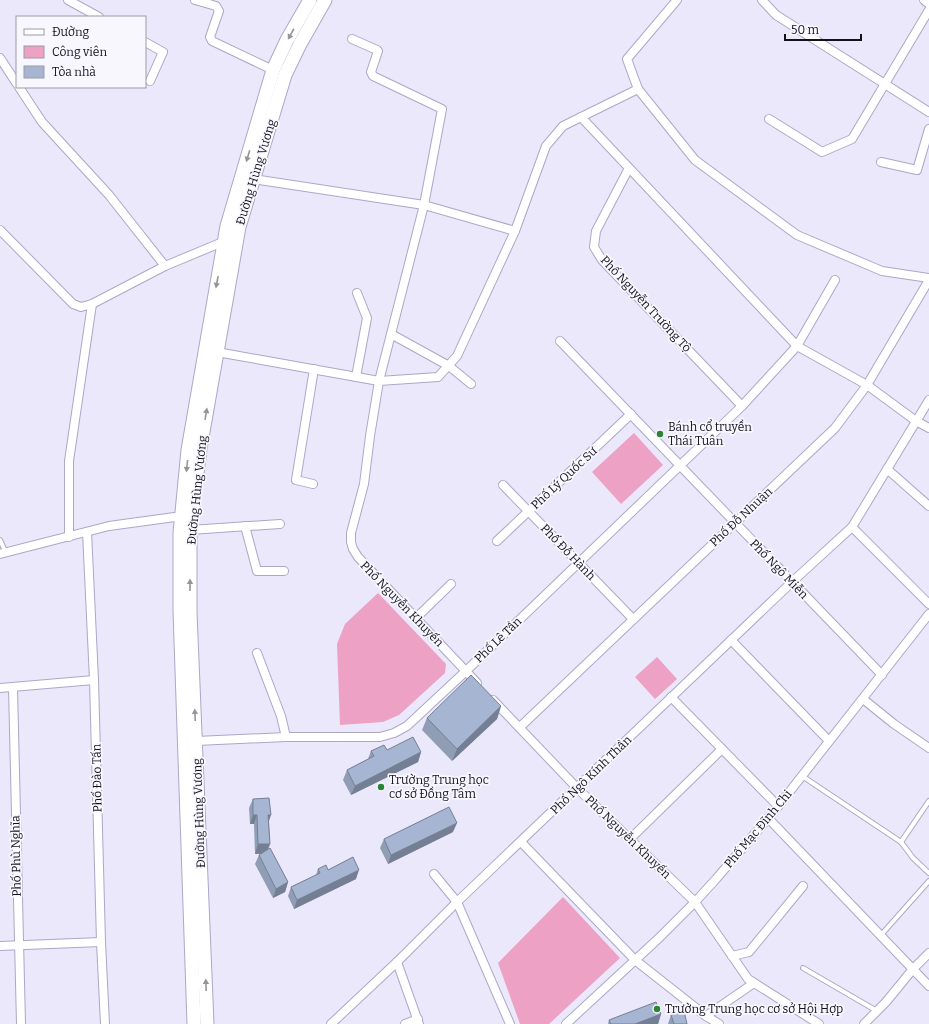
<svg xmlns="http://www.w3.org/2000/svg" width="929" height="1024" font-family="Bitter,serif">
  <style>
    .green { fill: #eda1c4 }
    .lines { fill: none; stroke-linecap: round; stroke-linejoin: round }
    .service-casing { stroke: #aca7c6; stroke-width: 6 }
    .minor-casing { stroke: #aca7c6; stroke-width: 10 }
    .primary-casing { stroke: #aca7c6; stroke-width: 15 }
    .service { stroke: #fff; stroke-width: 4 }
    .minor { stroke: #fff; stroke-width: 8 }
    .primary { stroke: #fff; stroke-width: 13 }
    .wall { fill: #8f9db5 }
    .shaded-wall { fill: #747f93 }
    .building { fill: #a6b6d2; stroke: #747f93 }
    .oneway { fill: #959499 }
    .poi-dot { fill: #2c8534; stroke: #f8f7fe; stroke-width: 1.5 }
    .labels { text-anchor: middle; stroke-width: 3.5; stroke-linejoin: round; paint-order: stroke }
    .street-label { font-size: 12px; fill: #13111c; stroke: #f8f7fe }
    .poi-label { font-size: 12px; fill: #13111c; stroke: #f8f7fe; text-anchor: start }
  </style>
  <rect width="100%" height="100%" fill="#ebe8fc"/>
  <g class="green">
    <path d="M 634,433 L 663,465 L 621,504 L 592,472 Z"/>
    <path d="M 378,593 L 446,664 L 445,673 L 399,715 L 383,722 L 340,725 L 337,644 L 345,624 Z"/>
    <path d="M 657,657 L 677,679 L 655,699 L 635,677 Z"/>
    <path d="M 563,897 L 620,958 L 549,1024 L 520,1024 L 498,963 Z"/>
  </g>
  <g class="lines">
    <g class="service-casing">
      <g id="service">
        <path d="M 0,540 L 6,553"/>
        <path d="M 802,776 L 901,842 L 913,858 L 929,873"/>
        <path d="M 901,842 L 929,801"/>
        <path d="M 881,935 L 929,881"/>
        <path d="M 803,968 L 877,1011"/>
      </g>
    </g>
    <g class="minor-casing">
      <g id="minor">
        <path d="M 68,0 L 99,17"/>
        <path d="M 195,0 L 216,6 L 219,11 L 210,37 L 212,41 L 273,70"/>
        <path d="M 677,0 L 627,59 L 638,89 L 695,160 L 797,235 L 882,271 L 929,278"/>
        <path d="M 762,0 L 776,15 L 929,112"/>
        <path d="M 924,0 L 929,4"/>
        <path d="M 352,39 L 377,50 L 378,51 L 371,72 L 373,76 L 442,109 L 424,205 L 379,381 L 370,436 L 364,484 L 351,533 L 351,542 L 353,549 L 358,557 L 477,683"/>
        <path d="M 145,42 L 163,52 L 150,81"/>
        <path d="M 0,58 L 17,84"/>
        <path d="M 19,87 L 42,122 L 109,195 L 165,266 L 225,241"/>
        <path d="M 581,117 L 797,346 L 867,385 L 916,421 L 929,428"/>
        <path d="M 769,119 L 822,152 L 852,139 L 929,10"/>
        <path d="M 881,162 L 917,170 L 929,129"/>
        <path d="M 629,168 L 596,231 L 594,247 L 602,260 L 742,406"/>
        <path d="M 253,179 L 424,205 L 515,231"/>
        <path d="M 0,230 L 73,304 L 81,307 L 92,304 L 165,266"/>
        <path d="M 391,334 L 449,366 L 471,384"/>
        <path d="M 560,341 L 882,675"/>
        <path d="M 217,352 L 379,381 L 438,377 L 457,356 L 515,231 L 546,146 L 563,126 L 638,89"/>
        <path d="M 356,377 L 367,318 L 357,293"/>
        <path d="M 887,469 L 929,506"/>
        <path d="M 313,484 L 296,480 L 314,369"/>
        <path d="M 503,485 L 633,619"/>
        <path d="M 245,526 L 257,571 L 284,571"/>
        <path d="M 852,527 L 929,604"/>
        <path d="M 190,530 L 280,524"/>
        <path d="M 87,532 L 94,680 L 101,942 L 105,1024"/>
        <path d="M 69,537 L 69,461 L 92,304"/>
        <path d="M 497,541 L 631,414"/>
        <path d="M 0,554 L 109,526 L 182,516"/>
        <path d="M 416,618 L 451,584"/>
        <path d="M 731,640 L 829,741"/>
        <path d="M 257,653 L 281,716 L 286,737"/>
        <path d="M 0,688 L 94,680"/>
        <path d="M 13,688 L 21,1024"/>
        <path d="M 671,697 L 778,806"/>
        <path d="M 863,699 L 894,724 L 929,748"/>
        <path d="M 493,700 L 577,788 L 695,902 L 748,979 L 819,1024"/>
        <path d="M 520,727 L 835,428 L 867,385 L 929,280"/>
        <path d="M 196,741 L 286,737 L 380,737 L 394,733 L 407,726 L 466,671 L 742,406 L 797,346 L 835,280"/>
        <path d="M 768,818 L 929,986"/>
        <path d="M 630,839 L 722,749"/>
        <path d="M 521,842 L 635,960 L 706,1016 L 719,1024"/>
        <path d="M 434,874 L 457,902 L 510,1024"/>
        <path d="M 0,946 L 101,942"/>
        <path d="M 732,956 L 749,952 L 803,886"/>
        <path d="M 397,962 L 419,1024"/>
        <path d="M 706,1016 L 754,983"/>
        <path d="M 331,1024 L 397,962 L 457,902 L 792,582 L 852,527 L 929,400"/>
        <path d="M 405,1024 L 418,1019"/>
        <path d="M 566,1024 L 659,938 L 695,902 L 716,879 L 776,809 L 929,614"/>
        <path d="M 864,1024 L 886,1002 L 913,969 L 929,953"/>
      </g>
    </g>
    <g class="primary-casing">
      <g id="primary">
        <path d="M 194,1024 L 180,611 L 180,533 L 188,450 L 227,226 L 273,70 L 287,40 L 310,0"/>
        <path d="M 207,1024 L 190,612 L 190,530 L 200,449 L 239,227 L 285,75 L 300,44 L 325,0"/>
      </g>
    </g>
    <use href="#service" class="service"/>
    <use href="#minor" class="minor"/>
    <use href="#primary" class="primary"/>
  </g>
  <g class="wall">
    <path d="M 501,706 L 497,719 L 452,761 L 422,730 L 427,718 Z"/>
    <path d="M 387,750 L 421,752 L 418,762 L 351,795 L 343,780 L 347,770 L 368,759 L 371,751 Z"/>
    <path d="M 253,799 L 269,822 L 270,844 L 268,850 L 288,882 L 285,892 L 273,898 L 255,864 L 259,855 L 261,854 L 255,854 L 254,824 L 250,824 L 249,808 Z"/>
    <path d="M 453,832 L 388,864 L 380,848 L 384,839 Z"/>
    <path d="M 318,869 L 328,870 L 356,879 L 294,909 L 288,896 L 291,887 L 316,875 Z"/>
    <path d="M 661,1014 L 658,1024 L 608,1024 L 609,1020 Z"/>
    <path d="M 671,1015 L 687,1024 L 668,1024 Z"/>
  </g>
  <g class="shaded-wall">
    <path d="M 501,706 L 497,719 L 452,761 L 457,749 Z"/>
    <path d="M 421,752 L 418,762 L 351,795 L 355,786 Z"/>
    <path d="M 253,815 L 257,815 L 254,824 L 250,824 Z"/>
    <path d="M 268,815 L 271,815 L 268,824 Z"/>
    <path d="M 457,823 L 453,832 L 388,864 L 391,855 Z"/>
    <path d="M 258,844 L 270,844 L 266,853 L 255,854 Z"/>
    <path d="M 359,870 L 356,879 L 294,909 L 297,900 Z"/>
    <path d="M 288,882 L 285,892 L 273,898 L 276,889 Z"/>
    <path d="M 661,1014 L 658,1024 L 635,1024 Z"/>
  </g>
  <g class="building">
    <path d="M 471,675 L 501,706 L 457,749 L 427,718 Z"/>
    <path d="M 413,737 L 421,752 L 355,786 L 347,770 L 374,756 L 371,751 L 384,745 L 387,750 Z"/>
    <path d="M 269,798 L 271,815 L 268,815 L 270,844 L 258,844 L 257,815 L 253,815 L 253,799 Z"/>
    <path d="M 449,807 L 457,823 L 391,855 L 384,839 Z"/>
    <path d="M 270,848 L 288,882 L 276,889 L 259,855 Z"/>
    <path d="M 353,857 L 359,870 L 297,900 L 291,887 L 320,873 L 318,869 L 326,865 L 328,870 Z"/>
    <path d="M 656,1002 L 661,1014 L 635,1024 L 611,1024 L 609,1020 Z"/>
    <path d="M 684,1011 L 687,1024 L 674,1024 L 671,1015 Z"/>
  </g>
  <defs><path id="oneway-solid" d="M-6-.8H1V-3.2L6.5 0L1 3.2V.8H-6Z"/></defs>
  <g class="oneway">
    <use href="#oneway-solid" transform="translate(291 34) rotate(119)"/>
    <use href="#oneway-solid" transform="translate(248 156) rotate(107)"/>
    <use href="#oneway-solid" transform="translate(217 282) rotate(101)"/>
    <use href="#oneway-solid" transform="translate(206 414) rotate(-80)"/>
    <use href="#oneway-solid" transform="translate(187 466) rotate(96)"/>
    <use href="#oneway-solid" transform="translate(190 585) rotate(-90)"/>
    <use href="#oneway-solid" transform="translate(195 715) rotate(-93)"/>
    <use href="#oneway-solid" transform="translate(206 985) rotate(-92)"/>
  </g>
  <g class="poi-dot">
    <circle cx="660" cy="434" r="4"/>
    <circle cx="381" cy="787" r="4"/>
    <circle cx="657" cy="1009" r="4"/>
  </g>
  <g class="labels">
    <g class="street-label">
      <text transform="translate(256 172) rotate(-73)" y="4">Đường Hùng Vương</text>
      <text transform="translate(646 304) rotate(47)" y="4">Phố Nguyễn Trường Tộ</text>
      <text transform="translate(564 478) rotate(-43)" y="4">Phố Lý Quốc Sư</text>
      <text transform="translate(197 490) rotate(-84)" y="4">Đường Hùng Vương</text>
      <text transform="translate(741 517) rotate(-43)" y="4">Phố Đỗ Nhuận</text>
      <text transform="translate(568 552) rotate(46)" y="4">Phố Đỗ Hành</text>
      <text transform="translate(779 569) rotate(46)" y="4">Phố Ngô Miễn</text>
      <text transform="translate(402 604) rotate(46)" y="4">Phố Nguyễn Khuyến</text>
      <text transform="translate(498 640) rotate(-44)" y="4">Phố Lê Tần</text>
      <text transform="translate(591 775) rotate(-44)" y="4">Phố Ngô Kính Thần</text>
      <text transform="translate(97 778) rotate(-91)" y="4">Phố Đào Tấn</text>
      <text transform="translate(199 813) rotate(-92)" y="4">Đường Hùng Vương</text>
      <text transform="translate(758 829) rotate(-50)" y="4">Phố Mạc Đĩnh Chi</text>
      <text transform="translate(628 837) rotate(44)" y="4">Phố Nguyễn Khuyến</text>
      <text transform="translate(16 856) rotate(-91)" y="4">Phố Phù Nghĩa</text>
    </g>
    <g class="poi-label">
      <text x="668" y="431">Bánh cổ truyền<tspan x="668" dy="14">Thái Tuân</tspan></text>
      <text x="389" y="784">Trường Trung học<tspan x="389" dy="14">cơ sở Đồng Tâm</tspan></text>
      <text x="665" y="1013">Trường Trung học cơ sở Hội Hợp</text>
    </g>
  </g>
  <rect x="16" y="16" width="130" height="72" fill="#f8f7fe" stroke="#9c9ba4"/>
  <rect x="24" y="29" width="20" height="6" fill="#ffffff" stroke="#9c9ba4"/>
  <text x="52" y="36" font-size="12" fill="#13111c">Đường</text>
  <rect x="24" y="46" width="20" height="12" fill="#eda1c4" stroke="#9c9ba4"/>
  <text x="52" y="56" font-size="12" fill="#13111c">Công viên</text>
  <rect x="24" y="66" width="20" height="12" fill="#a6b6d2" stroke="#9c9ba4"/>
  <text x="52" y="76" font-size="12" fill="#13111c">Tòa nhà</text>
  <path d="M785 34v6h76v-6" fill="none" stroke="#13111c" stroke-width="2"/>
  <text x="791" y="34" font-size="12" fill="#13111c" stroke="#f8f7fe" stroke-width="3" paint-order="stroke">50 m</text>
</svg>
